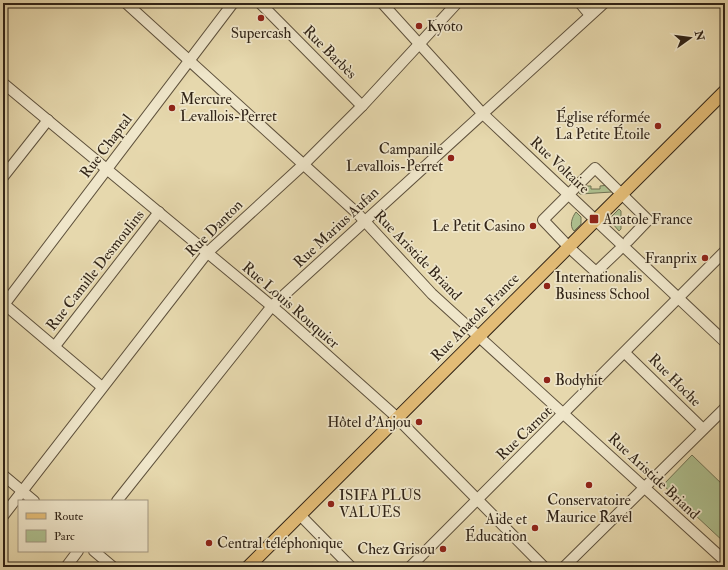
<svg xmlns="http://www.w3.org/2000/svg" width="728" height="570" font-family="'IM FELL Double Pica',serif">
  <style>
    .green { fill: #aec08f; stroke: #707253 }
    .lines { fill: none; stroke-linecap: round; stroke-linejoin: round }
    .minor-casing { stroke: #5e513c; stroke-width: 12 }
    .major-casing { stroke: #312417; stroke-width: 14 }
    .minor { stroke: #efe6ca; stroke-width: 10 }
    .major { stroke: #e3bc76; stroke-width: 12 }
    .poi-dot { fill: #8f2418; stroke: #efe6ca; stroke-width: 1.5 }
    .labels { text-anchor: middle; stroke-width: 3.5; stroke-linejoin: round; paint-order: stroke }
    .poi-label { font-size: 15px; fill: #312417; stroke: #efe6ca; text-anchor: start }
    .street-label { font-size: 15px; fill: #312417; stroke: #efe6ca }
  </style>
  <rect width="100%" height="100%" fill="#e6d8ad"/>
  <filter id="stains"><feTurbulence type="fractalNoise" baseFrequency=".005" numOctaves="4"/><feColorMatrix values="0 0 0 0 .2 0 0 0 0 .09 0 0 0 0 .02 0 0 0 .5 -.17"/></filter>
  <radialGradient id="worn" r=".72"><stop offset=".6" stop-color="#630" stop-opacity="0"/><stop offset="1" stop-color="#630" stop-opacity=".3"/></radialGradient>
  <g class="green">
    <path d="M 609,185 L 614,191 L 612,192 L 580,194 L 577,191 L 582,186 L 591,186 L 591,189 L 600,189 L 600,186 Z"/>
    <path d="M 619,209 L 621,211 L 621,229 L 619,231 L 612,223 L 615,223 L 615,218 L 612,218 L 612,216 Z"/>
    <path d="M 576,212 L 581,217 L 581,224 L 574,231 C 569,226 572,217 576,212 Z"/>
    <path d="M 692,455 L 725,487 L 725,543 L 663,485 Z"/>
  </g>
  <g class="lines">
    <g class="minor-casing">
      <g id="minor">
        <path d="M 126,3 L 359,215 L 432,294 L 725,561"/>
        <path d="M 260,3 L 362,106"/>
        <path d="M 382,3 L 483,114 L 725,342"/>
        <path d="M 580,3 L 590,15"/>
        <path d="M 3,83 L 280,313 L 392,413 L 544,567"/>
        <path d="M 3,177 L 48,120"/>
        <path d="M 564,242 L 543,220 L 595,168 L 648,220 L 628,241"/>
        <path d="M 574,252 L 596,272 L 619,250"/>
        <path d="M 4,304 L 102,387"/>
        <path d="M 3,306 L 233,3"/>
        <path d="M 55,346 L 159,212"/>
        <path d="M 625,353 L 703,429"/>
        <path d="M 3,475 L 34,501"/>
        <path d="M 117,501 L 272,306 L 604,3"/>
        <path d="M 300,515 L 351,567"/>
        <path d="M 3,516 L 207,253 L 304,164 L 362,106 L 457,3"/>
        <path d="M 94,551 L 113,567"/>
        <path d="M 66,567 L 78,551"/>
        <path d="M 410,567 L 725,251"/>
        <path d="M 564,567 L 725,408"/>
      </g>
    </g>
    <g class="major-casing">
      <path id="major" d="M 248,567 L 725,91"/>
    </g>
    <use href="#minor" class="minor"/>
    <use href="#major" class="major"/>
  </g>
  <g class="poi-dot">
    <circle cx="261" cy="18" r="4"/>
    <circle cx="419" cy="26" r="4"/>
    <circle cx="172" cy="108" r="4"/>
    <circle cx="658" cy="126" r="4"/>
    <circle cx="451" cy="158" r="4"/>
    <rect x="589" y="214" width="10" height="10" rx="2"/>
    <circle cx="533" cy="226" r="4"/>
    <circle cx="705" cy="258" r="4"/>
    <circle cx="547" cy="286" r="4"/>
    <circle cx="547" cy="380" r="4"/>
    <circle cx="419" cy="422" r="4"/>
    <circle cx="589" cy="485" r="4"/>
    <circle cx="331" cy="504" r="4"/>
    <circle cx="535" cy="528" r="4"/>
    <circle cx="209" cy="543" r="4"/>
    <circle cx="443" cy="549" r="4"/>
  </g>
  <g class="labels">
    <g class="poi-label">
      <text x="427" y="31">Kyoto</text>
      <text x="261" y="38" text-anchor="middle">Supercash</text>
      <text x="180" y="104">Mercure<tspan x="180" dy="17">Levallois-Perret</tspan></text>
      <text x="650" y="122" text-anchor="end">Église réformée<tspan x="650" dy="17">La Petite Étoile</tspan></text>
      <text x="443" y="154" text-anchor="end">Campanile<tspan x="443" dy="17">Levallois-Perret</tspan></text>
      <text x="603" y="224">Anatole France</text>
      <text x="525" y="231" text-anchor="end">Le Petit Casino</text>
      <text x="697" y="263" text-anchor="end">Franprix</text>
      <text x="555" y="282">Internationalis<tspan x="555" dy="17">Business School</tspan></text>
      <text x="555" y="385">Bodyhit</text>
      <text x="411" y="427" text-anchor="end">Hôtel d'Anjou</text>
      <text x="339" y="500">ISIFA PLUS<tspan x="339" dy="17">VALUES</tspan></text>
      <text x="589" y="505" text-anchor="middle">Conservatoire<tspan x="589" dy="17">Maurice Ravel</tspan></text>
      <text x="527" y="524" text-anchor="end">Aide et<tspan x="527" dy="17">Éducation</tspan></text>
      <text x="217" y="548">Central téléphonique</text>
      <text x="435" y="554" text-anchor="end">Chez Grisou</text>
    </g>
    <g class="street-label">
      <text transform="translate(330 52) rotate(45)" y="5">Rue Barbès</text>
      <text transform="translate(106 146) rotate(-53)" y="5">Rue Chaptal</text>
      <text transform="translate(560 165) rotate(43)" y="5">Rue Voltaire</text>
      <text transform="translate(336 227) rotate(-43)" y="5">Rue Marius Aufan</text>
      <text transform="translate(214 228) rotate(-45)" y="5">Rue Danton</text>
      <text transform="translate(418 255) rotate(46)" y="5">Rue Aristide Briand</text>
      <text transform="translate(95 270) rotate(-52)" y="5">Rue Camille Desmoulins</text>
      <text transform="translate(291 305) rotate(41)" y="5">Rue Louis Rouquier</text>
      <text transform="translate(475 317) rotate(-45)" y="5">Rue Anatole France</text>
      <text transform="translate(675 380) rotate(45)" y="5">Rue Hoche</text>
      <text transform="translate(524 433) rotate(-44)" y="5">Rue Carnot</text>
      <text transform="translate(654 476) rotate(43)" y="5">Rue Aristide Briand</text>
    </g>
  </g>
  <rect width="728" height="570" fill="none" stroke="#e6d8ad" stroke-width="16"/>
  <rect x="4" y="4" width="720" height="562" fill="none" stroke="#312417" stroke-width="2"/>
  <rect x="8" y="8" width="712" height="554" fill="none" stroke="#312417"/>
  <rect x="18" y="500" width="130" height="52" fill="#efe6ca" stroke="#a39882"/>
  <rect x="26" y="513" width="20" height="6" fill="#e3bc76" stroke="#a39882"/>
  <text x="54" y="520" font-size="12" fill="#312417">Route</text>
  <rect x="26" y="530" width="20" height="12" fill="#aec08f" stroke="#a39882"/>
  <text x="54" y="540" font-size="12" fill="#312417">Parc</text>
  <g transform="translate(690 38) rotate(76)" stroke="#efe6ca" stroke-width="3" paint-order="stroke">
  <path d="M0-3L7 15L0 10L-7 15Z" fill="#312417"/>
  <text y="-6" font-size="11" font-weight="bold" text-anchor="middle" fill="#312417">N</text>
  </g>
  <rect width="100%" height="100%" filter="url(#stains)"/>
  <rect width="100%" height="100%" fill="url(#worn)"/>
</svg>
